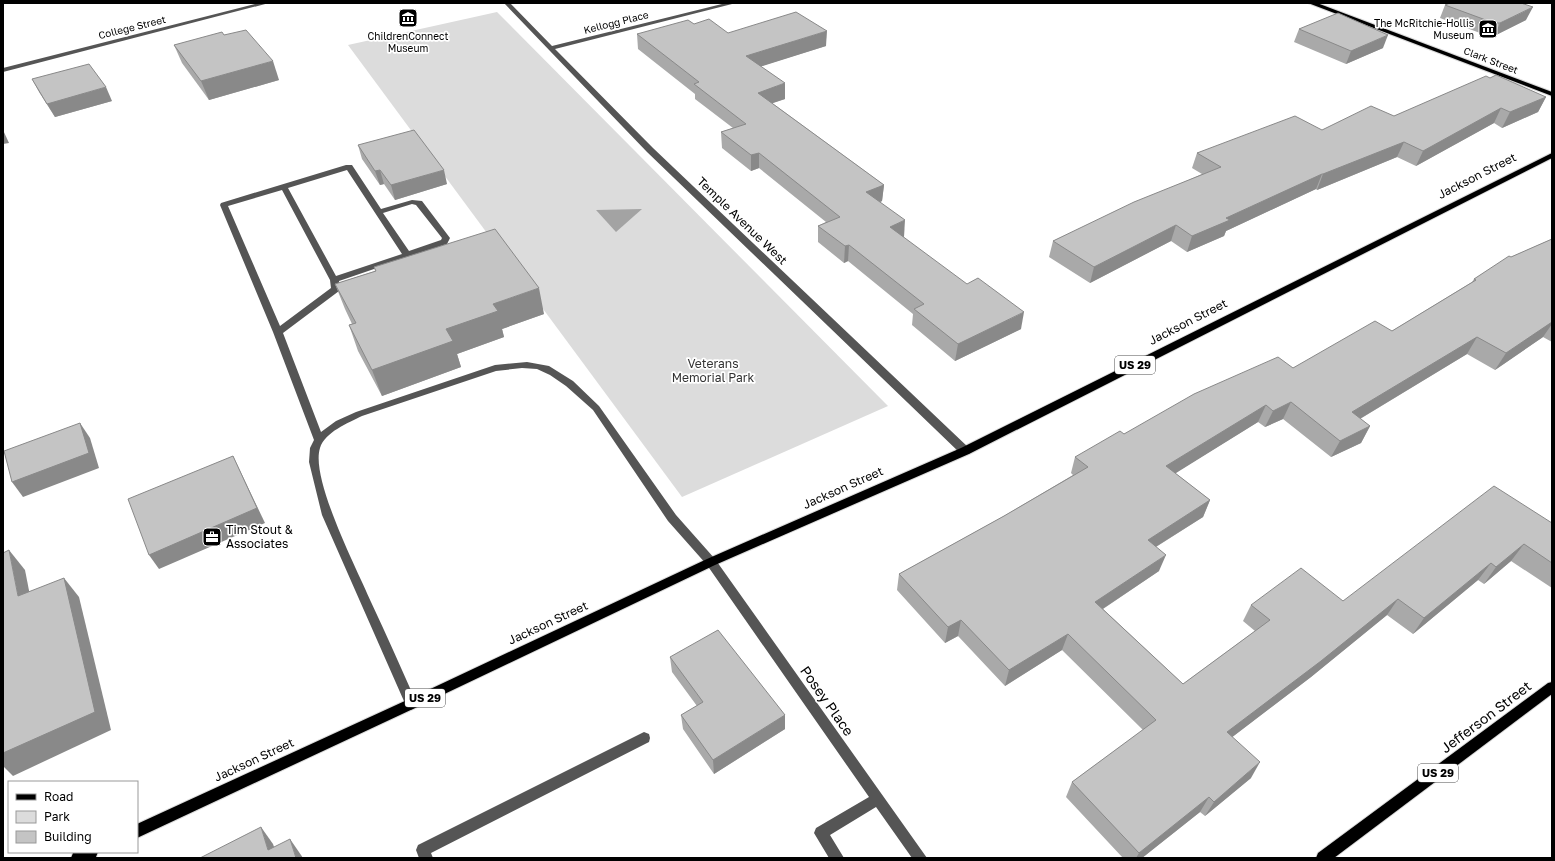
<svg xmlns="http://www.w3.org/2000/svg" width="1555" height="861" font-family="'Golos Text',sans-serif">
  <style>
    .green { fill: #dcdcdc }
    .water { fill: #a3a3a3 }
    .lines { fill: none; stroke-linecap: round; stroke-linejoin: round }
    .major-casing { stroke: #dbdbdb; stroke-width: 2 }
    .minor { fill: #555; fill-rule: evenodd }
    .major { fill: #000; fill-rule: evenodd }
    .wall { fill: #a9a9a9 }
    .shaded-wall { fill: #898989 }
    .building { fill: #c4c4c4; stroke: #898989 }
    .labels { text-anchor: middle; stroke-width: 3.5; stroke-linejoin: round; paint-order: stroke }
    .far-street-label { font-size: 10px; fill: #000; stroke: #fff }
    .far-poi-label { font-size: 10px; fill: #000; stroke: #fff; text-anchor: end }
    .shield { fill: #fff; stroke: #4c4c4c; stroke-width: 1 }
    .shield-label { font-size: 11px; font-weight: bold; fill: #000 }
    .street-label { font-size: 12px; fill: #000; stroke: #fff }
    .park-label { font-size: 12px; fill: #333; stroke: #fff }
    .poi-label { font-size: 12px; fill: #000; stroke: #fff; text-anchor: start }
    .near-street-label { font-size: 14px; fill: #000; stroke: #fff }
  </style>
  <rect width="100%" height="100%" fill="#fff"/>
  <path class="green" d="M 497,12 L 888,406 L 682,497 L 348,45 Z"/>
  <path class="water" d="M 642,209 L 616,232 L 596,210 Z"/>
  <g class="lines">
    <g class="major-casing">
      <g id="major">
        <path d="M 1308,3 L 1317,3 L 1552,92 L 1552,96 Z"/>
        <path d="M 1552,153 L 1552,158 L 969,454 L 715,565 L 415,708 L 137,838 L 137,824 L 407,700 L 707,559 L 961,448 Z"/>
        <path d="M 1552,682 L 1552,694 L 1334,858 L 1316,858 L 1318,853 L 1548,683 Z"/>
        <path d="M 76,852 L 98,852 L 96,857 L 93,858 L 71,858 L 73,853 Z"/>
      </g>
    </g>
    <g class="minor">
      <path d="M 259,3 L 269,3 L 3,72 L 3,68 Z"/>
      <path d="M 504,3 L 510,3 L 552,46 L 726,3 L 736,3 L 555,49 L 653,148 L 969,448 L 970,451 L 969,454 L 961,454 L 647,152 Z"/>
      <path d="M 346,165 L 352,165 L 381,209 L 412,200 L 422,201 L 450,238 L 447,244 L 339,281 L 340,289 L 339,291 L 283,333 L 321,432 L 336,421 L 356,412 L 495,365 L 527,362 L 549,366 L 573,381 L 599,406 L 676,515 L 715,559 L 927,858 L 912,858 L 876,807 L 830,835 L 844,858 L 829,858 L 814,833 L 816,828 L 869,797 L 707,565 L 668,521 L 593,410 L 566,386 L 550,375 L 537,369 L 522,368 L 496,371 L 362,416 C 348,423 325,432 320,448 C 310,479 358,571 371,602 C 387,636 402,670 417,704 L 415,708 L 411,710 L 407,708 L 322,515 L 309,462 L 310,448 L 314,440 L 273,332 L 220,205 L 221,203 ZM 347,170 L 402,254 L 336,276 L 288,188 ZM 282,190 L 330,280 L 331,288 L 280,326 L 228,206 ZM 412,204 L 416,205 L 442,238 L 441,240 L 409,251 L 383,213 Z"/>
      <path d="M 644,732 L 649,734 L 650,738 L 649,742 L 431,853 L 433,858 L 419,858 L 416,850 L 418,845 Z"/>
    </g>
    <use href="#major" class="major"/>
  </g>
  <g class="wall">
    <path d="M 1445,5 L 1526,20 L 1494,36 L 1488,36 L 1440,18 Z"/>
    <path d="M 694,24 L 728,33 L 826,46 L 761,66 L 785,99 L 772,103 L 884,185 L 882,201 L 880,202 L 904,237 L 903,237 L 1021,329 L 955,361 L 912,325 L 913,314 L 848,261 L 844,263 L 818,242 L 818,226 L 826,222 L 759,168 L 751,171 L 722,148 L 721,132 L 733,128 L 695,99 L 695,94 L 638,49 L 637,34 Z"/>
    <path d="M 1299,29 L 1383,48 L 1346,64 L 1294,42 Z"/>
    <path d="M 224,35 L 279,80 L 209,100 L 182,63 L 174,45 Z"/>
    <path d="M 1490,78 L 1546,97 L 1538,112 L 1502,128 L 1494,123 L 1416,166 L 1397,157 L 1317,190 L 1316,189 L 1226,231 L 1224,236 L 1187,252 L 1171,241 L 1090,283 L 1049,257 L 1053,241 L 1202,174 L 1192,168 L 1197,153 L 1322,130 L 1394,116 Z"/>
    <path d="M 32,79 L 112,101 L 55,117 L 39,92 Z"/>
    <path d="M 358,145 L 447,184 L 395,200 L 384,184 L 380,185 L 362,159 Z"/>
    <path d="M 1552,239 L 1552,342 L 1543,337 L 1495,370 L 1467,354 L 1360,419 L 1370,426 L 1361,443 L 1331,457 L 1283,419 L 1265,427 L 1258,422 L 1175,473 L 1210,500 L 1203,517 L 1156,547 L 1159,571 L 1103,609 L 1183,684 L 1255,631 L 1243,621 L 1251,605 L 1343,601 L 1552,523 L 1552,588 L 1511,561 L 1484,584 L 1478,580 L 1413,634 L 1387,615 L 1311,677 L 1232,737 L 1251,778 L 1205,816 L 1200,812 L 1142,858 L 1123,858 L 1066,797 L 1072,782 L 1143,730 L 1062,650 L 1005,686 L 958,636 L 945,643 L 897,590 L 899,574 L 1004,516 L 1073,475 L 1071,473 L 1075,457 L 1124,434 L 1293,368 L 1392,331 L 1472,282 L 1474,279 L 1511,257 Z"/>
    <path d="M 374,267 L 544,314 L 502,329 L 504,337 L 457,354 L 461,367 L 382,396 L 358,351 L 349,325 L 352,324 L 345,309 L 335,284 L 375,271 Z"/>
    <path d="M 670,657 L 785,715 L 785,729 L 714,774 L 683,729 L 681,715 L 697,706 L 672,672 Z"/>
  </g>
  <g class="shaded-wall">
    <path d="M 1533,7 L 1526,20 L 1494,36 L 1500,23 Z"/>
    <path d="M 827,31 L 826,46 L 747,71 L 746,56 Z"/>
    <path d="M 1388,35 L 1383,48 L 1346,64 L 1351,51 Z"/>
    <path d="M 273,61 L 279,80 L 209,100 L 201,81 Z"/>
    <path d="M 785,83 L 785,99 L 758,108 L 758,93 Z"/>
    <path d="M 106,87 L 112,101 L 55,117 L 47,104 Z"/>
    <path d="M 1546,97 L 1538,112 L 1502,128 L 1510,112 Z"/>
    <path d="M 1501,108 L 1494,123 L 1416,166 L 1423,151 Z"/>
    <path d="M 3,130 L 9,143 L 3,144 Z"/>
    <path d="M 1404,142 L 1397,157 L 1317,190 L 1323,174 Z"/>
    <path d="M 759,153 L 759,168 L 751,171 L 751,155 Z"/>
    <path d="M 380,170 L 384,184 L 380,185 L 375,171 Z"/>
    <path d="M 444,170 L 447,184 L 395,200 L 391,185 Z"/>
    <path d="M 1322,174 L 1316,189 L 1226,231 L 1224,236 L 1187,252 L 1192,236 L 1226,218 Z"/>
    <path d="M 884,185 L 882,201 L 865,209 L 866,192 Z"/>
    <path d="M 905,220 L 904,237 L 888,243 L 890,227 Z"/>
    <path d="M 1176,225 L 1171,241 L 1090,283 L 1094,267 Z"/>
    <path d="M 849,245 L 848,261 L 844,263 L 845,246 Z"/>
    <path d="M 539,288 L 544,314 L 502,329 L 504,337 L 457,354 L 461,367 L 382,396 L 372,370 L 493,304 Z"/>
    <path d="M 1024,312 L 1021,329 L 955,361 L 958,344 Z"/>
    <path d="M 1552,322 L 1552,324 L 1543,337 L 1495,370 L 1506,353 Z"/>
    <path d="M 1477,337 L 1467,354 L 1343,429 L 1352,412 Z"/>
    <path d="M 1291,402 L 1283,419 L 1265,427 L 1273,411 Z"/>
    <path d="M 1266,405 L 1258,422 L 1160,483 L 1166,466 Z"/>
    <path d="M 80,423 L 90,438 L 99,468 L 23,497 L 12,482 Z"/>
    <path d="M 1370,426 L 1361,443 L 1331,457 L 1340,441 Z"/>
    <path d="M 233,456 L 265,523 L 159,569 L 149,555 Z"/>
    <path d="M 1210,500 L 1203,517 L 1141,556 L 1148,540 Z"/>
    <path d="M 1524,544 L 1511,561 L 1484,584 L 1496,567 Z"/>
    <path d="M 9,550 L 25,570 L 34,616 L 18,596 Z"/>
    <path d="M 1166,555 L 1159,571 L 1089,618 L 1095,602 Z"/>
    <path d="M 1491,563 L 1478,580 L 1413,634 L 1424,618 Z"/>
    <path d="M 64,578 L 79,597 L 111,730 L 13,776 L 3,766 L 3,753 Z"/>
    <path d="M 1398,599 L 1387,615 L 1311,677 L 1218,748 L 1227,732 Z"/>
    <path d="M 961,620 L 958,636 L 945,643 L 948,627 Z"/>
    <path d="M 1068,634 L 1062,650 L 1005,686 L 1009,670 Z"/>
    <path d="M 785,715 L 785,729 L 714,774 L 713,760 Z"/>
    <path d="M 1260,762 L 1251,778 L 1205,816 L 1214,802 Z"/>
    <path d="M 1209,797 L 1200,812 L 1142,858 L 1136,858 L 1139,853 Z"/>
    <path d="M 261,827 L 273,844 L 278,858 L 268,850 Z"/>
    <path d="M 290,839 L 301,855 L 303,858 L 296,858 Z"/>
  </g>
  <g class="building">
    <path d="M 1450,3 L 1521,3 L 1533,7 L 1500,23 L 1494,23 L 1445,5 Z"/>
    <path d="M 796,12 L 827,31 L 746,56 L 785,83 L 758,93 L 884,185 L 866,192 L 905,220 L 890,227 L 967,284 L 978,278 L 1024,312 L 958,344 L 914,309 L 924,304 L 849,245 L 845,246 L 818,226 L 840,217 L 759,153 L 751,155 L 721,132 L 746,124 L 694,84 L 699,82 L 637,34 L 688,20 L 694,24 L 709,19 L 728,33 Z"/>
    <path d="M 1338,13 L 1388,35 L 1351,51 L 1299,29 Z"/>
    <path d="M 246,30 L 273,61 L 201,81 L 174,45 L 222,32 L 224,35 Z"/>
    <path d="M 89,64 L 106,87 L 47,104 L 32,79 Z"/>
    <path d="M 1496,75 L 1546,97 L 1510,112 L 1501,108 L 1423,151 L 1404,142 L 1323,174 L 1322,174 L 1226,218 L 1230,220 L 1192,236 L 1176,225 L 1094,267 L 1053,241 L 1134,202 L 1221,167 L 1197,153 L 1295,116 L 1322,130 L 1371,106 L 1394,116 L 1486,76 L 1490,78 Z"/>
    <path d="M 414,130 L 444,170 L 391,185 L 380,170 L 375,171 L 358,145 Z"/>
    <path d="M 495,229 L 539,288 L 493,304 L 498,311 L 446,329 L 453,341 L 372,370 L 349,325 L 356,323 L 335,284 L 376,271 L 374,267 Z"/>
    <path d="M 1552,239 L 1552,322 L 1506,353 L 1477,337 L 1352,412 L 1370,426 L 1340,441 L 1291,402 L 1273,411 L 1266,405 L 1166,466 L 1210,500 L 1148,540 L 1166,555 L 1095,602 L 1183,684 L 1270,620 L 1251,605 L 1301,568 L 1343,601 L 1494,486 L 1552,523 L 1552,563 L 1524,544 L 1496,567 L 1491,563 L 1424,618 L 1398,599 L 1321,661 L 1227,732 L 1260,762 L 1214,802 L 1209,797 L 1139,853 L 1072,782 L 1156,720 L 1068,634 L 1009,670 L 961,620 L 948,627 L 899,574 L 1004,516 L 1088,467 L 1075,457 L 1120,431 L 1124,434 L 1194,394 L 1278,357 L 1293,368 L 1375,321 L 1392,331 L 1476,280 L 1474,279 L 1509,256 L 1511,257 Z"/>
    <path d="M 80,423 L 89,453 L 12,482 L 4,451 Z"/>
    <path d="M 233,456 L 257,508 L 149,555 L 128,499 Z"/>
    <path d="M 9,550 L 18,596 L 64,578 L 95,712 L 3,753 L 3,553 Z"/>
    <path d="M 718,630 L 785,715 L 713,760 L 681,715 L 703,702 L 670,657 Z"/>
    <path d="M 261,827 L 268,850 L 290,839 L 296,858 L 200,858 Z"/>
  </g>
  <defs>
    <g id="museum-square" transform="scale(1)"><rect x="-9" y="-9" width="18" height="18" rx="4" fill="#000" stroke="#fff"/><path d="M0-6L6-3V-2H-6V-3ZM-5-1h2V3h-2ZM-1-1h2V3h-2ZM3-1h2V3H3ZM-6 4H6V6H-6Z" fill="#fff"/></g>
    <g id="office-square" transform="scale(1)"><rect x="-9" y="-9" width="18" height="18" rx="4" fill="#000" stroke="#fff"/><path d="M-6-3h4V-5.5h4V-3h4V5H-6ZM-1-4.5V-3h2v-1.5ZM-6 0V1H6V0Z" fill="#fff"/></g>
  </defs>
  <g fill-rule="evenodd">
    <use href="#museum-square" x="408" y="18"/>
    <use href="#museum-square" x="1488" y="29"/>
    <use href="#office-square" x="212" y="537"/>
  </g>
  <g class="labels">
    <g class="far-street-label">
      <text transform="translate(616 22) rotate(-14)" y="4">Kellogg Place</text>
      <text transform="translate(132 27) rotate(-14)" y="4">College Street</text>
      <text transform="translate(1491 60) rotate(21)" y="4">Clark Street</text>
    </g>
    <g class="far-poi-label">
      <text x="1474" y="27">The McRitchie-Hollis<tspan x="1474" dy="12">Museum</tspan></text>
      <text x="408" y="40" text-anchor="middle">ChildrenConnect<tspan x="408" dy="12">Museum</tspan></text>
    </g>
    <g class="shield">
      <rect x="1115" y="356" width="40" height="18" rx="3"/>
      <rect x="405" y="689" width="40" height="18" rx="3"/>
      <rect x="1418" y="764" width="40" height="18" rx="3"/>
    </g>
    <g class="shield-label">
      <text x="1135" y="369">US 29</text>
      <text x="425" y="702">US 29</text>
      <text x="1438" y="777">US 29</text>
    </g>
    <g class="street-label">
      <text transform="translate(1477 176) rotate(-27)" y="4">Jackson Street</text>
      <text transform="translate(742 221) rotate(44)" y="4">Temple Avenue West</text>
      <text transform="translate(1188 322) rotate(-27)" y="4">Jackson Street</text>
      <text transform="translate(843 488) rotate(-24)" y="4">Jackson Street</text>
      <text transform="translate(548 623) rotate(-25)" y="4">Jackson Street</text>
      <text transform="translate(254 760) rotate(-25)" y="4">Jackson Street</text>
    </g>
    <g class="park-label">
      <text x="713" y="368">Veterans<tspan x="713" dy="14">Memorial Park</tspan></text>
    </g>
    <g class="poi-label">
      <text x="226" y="534">Tim Stout &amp;<tspan x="226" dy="14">Associates</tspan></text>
    </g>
    <g class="near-street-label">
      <text transform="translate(827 701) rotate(55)" y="5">Posey Place</text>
      <text transform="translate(1486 717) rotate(-37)" y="5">Jefferson Street</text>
    </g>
  </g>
  <rect width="1555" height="861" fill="none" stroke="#000000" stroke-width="8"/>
  <rect x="8" y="781" width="130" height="72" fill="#ffffff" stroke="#999999"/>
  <rect x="16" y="794" width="20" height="6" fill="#000000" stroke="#999999"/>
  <text x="44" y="801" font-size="12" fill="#000000">Road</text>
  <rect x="16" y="811" width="20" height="12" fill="#dcdcdc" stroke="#999999"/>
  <text x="44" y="821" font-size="12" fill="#000000">Park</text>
  <rect x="16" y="831" width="20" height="12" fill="#c4c4c4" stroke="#999999"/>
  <text x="44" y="841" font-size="12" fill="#000000">Building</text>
</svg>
